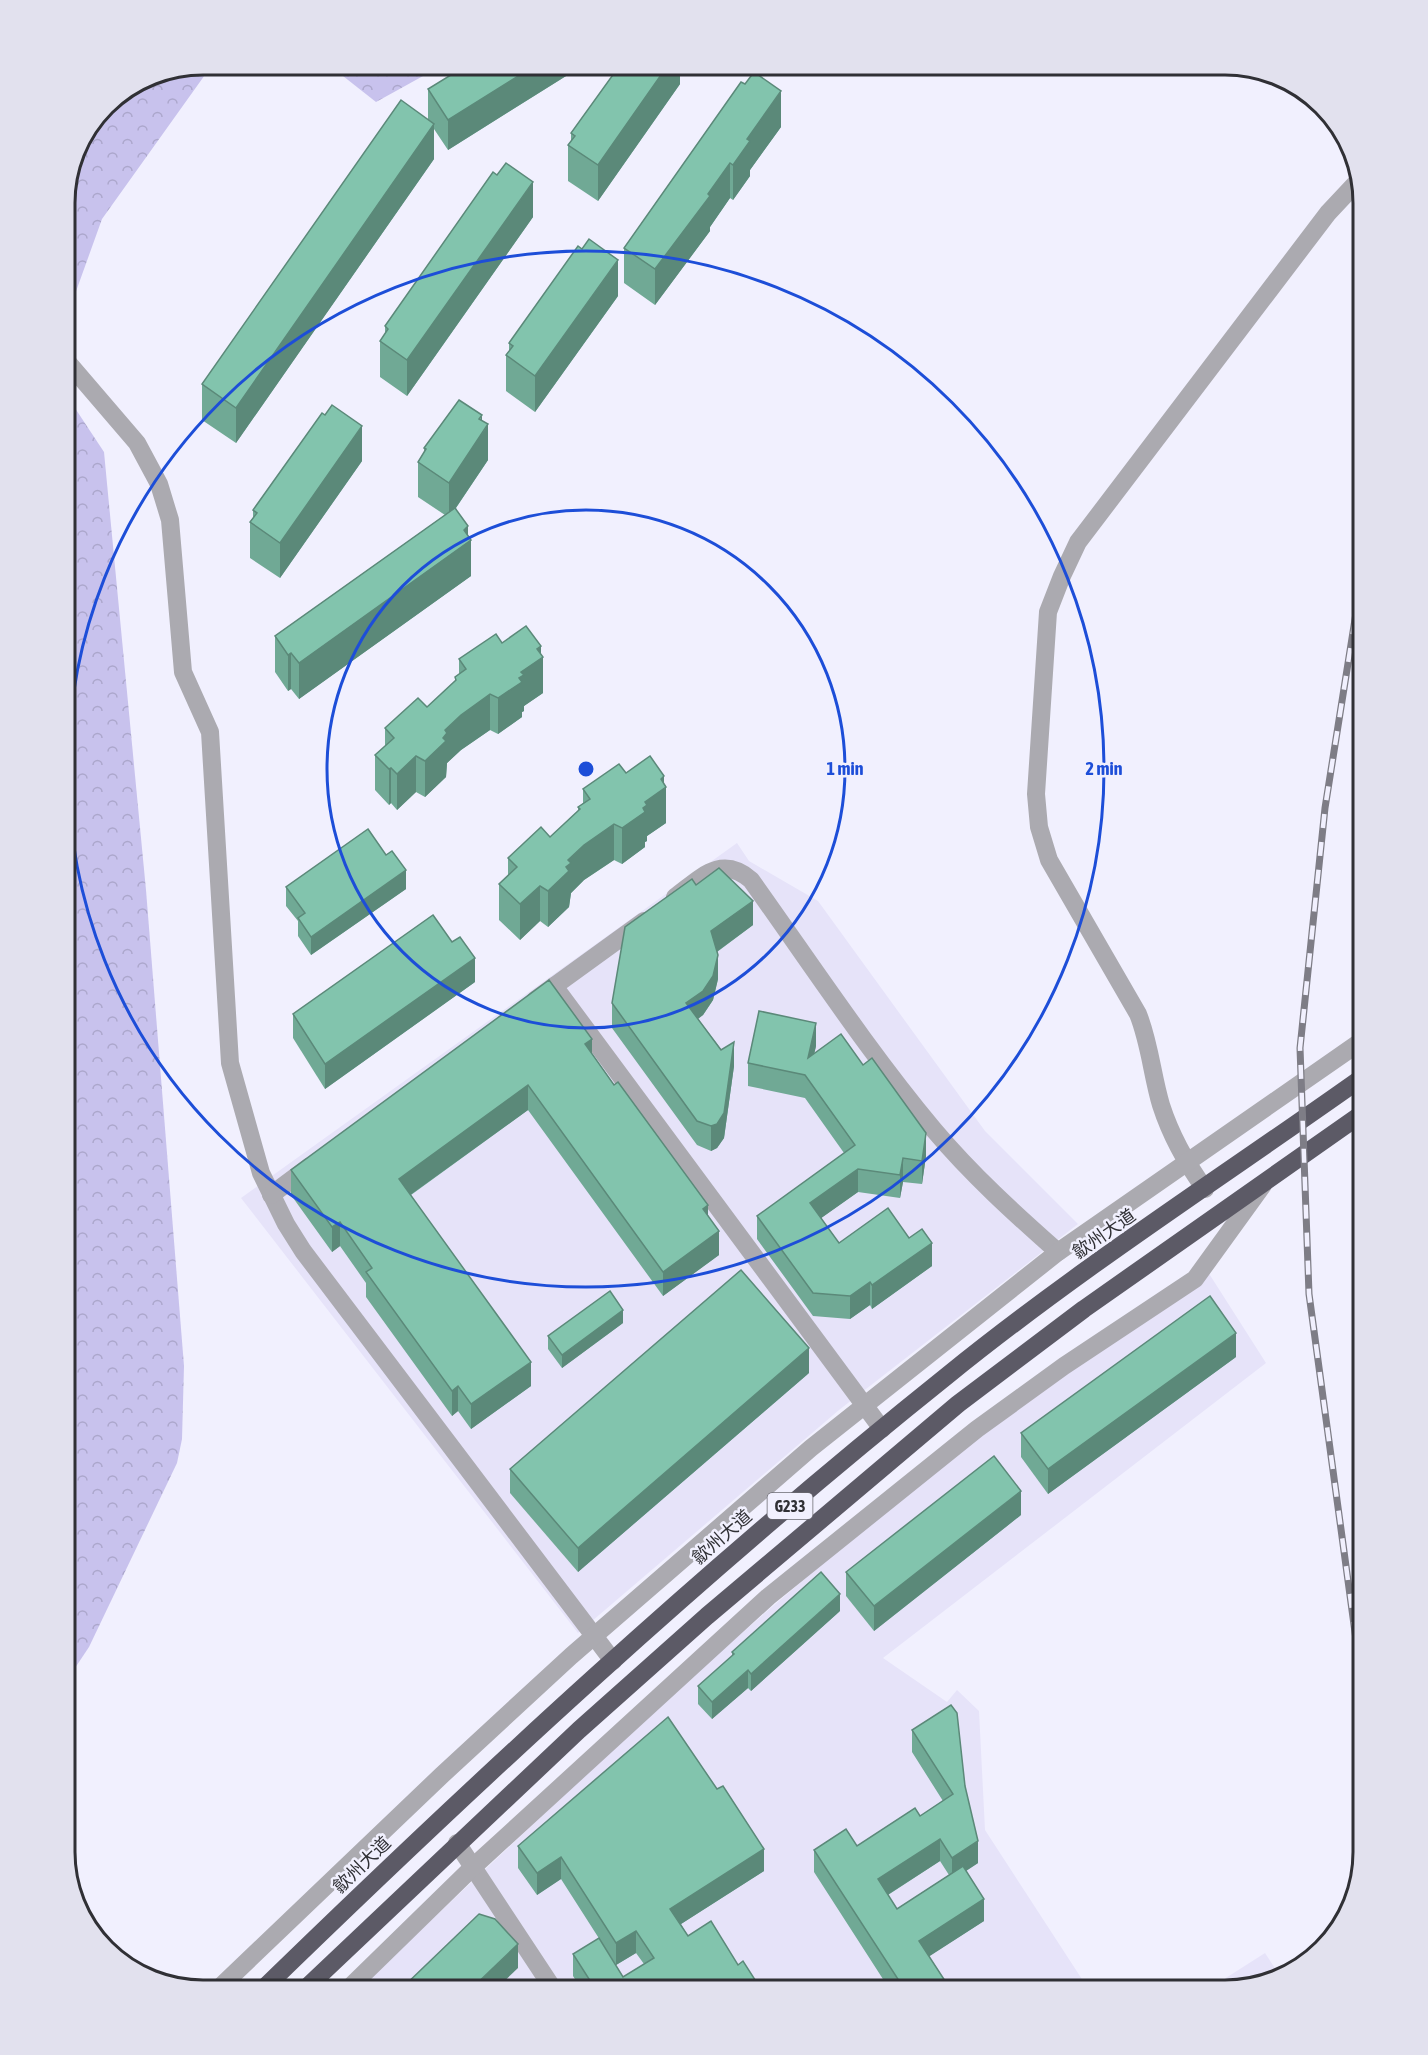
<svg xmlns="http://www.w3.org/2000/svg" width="1428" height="2055" font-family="'Asap Condensed','Noto Sans SC',sans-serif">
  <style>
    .built { fill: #e6e3f9 }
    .forest { fill: url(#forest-crowns) }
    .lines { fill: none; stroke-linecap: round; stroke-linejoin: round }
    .minor { stroke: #abaab0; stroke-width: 18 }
    .highway { stroke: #5c5a66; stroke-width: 18 }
    .rail-casing { stroke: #7e7d86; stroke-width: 7 }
    .rail { stroke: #f1f0fe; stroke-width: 4.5; stroke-dasharray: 14; stroke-linecap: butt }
    .wall { fill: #70a995; fill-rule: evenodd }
    .shaded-wall { fill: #5b8979 }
    .building { fill: #82c4ad; stroke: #5b8979; stroke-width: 1.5 }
    .ring { fill: none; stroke: #1d4ed8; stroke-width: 3 }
    .labels { text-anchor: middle; stroke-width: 5; stroke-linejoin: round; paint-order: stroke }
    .shield { fill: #f1f0fe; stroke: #6a6a71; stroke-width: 1.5 }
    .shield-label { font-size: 16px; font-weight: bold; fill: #303035 }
    .street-label { font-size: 18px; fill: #303035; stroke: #f1f0fe }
    .rim { fill: none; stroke: #303035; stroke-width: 3 }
    .centre { fill: #1d4ed8; stroke: #f1f0fe; stroke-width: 3 }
    .ring-label { font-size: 18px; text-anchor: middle; font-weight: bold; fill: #1d4ed8; stroke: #f1f0fe; stroke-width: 5; stroke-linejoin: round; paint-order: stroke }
  </style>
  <defs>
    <pattern id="forest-crowns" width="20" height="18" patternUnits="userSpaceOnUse" patternTransform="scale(1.5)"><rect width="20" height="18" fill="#c8c2ed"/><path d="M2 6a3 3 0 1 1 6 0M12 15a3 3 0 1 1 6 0" fill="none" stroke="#aca7cc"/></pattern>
  </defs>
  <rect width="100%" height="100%" fill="#f1f0fe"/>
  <g class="built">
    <path d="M 737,843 L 749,861 L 818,901 L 985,1131 L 1078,1224 L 839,1410 L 578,1633 L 241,1198 Z"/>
    <path d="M 1208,1272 L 1266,1363 L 883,1658 L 947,1702 L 957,1690 L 979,1711 L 985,1830 L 1089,1990 L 565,1990 L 552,1971 L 525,1990 L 357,1990 L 679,1687 L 815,1570 L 992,1422 Z"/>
    <path d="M 1265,1953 L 1280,1976 L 1226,1990 L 1207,1990 Z"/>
  </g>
  <g class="forest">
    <path d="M 203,65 L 212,65 L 102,219 L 65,322 C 65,227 46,126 149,76 C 164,68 186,68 203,65 Z"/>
    <path d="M 329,65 L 443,65 L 376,102 Z"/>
    <path d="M 65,393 L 104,452 L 146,890 L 184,1366 L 182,1439 L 177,1463 L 89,1647 L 65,1683 Z"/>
  </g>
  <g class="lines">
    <g class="minor">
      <path d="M 65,359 L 137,443 L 159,484 L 170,520 L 183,672 L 210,732 L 230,1063 L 261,1173 L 286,1224 L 303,1251 L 613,1661"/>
      <path d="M 675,897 C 701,878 721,854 751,880 C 811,964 868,1051 934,1130 C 972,1175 1014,1213 1058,1252"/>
      <path d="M 554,986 L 882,1429"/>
      <path d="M 535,1000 L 644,921"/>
      <path d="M 1205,1189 C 1186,1163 1171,1136 1161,1105 C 1152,1075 1150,1044 1138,1014 L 1049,860 L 1039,827 L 1036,794 L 1048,612 L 1062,576 L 1078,542 L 1328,213 L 1358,181"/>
      <path d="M 271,1195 L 310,1166"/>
      <path d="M 457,1843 L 554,1990"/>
      <path d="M 217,1990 L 442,1775 L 571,1656 L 811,1448 L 1058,1252 L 1363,1040"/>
      <path d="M 347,1990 L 473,1867 L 768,1597 L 977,1429 L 1064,1366 L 1195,1279 L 1263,1185"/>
    </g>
    <g class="highway">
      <path d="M 262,1990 C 482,1776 708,1567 948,1375 C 1080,1268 1225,1175 1363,1077"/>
      <path d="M 304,1990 L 579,1730 L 707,1616 L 958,1404 L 1084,1309 L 1363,1113"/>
    </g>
    <g class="rail-casing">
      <path id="rail" d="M 1363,1691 L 1309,1294 L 1300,1048 L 1325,808 L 1363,569"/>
    </g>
    <use href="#rail" class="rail"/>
  </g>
  <g class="wall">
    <path d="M 566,65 L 566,76 L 448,150 L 434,129 L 434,159 L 236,443 L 202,420 L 202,384 L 428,119 L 428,89 Z"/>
    <path d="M 680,65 L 680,84 L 598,201 L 568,181 L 568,145 L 571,141 L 571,133 Z"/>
    <path d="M 741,82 L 781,127 L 750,170 L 750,176 L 733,200 L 730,198 L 710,227 L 710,231 L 655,305 L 624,283 L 624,248 Z"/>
    <path d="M 497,175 L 533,217 L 407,396 L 380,377 L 380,341 L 385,334 L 385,326 Z"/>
    <path d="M 618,296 L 535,412 L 506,391 L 506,355 L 509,351 L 509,343 Z"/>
    <path d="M 325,415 L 362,461 L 280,578 L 250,558 L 250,522 L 253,518 L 253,510 Z"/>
    <path d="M 482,420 L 488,460 L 456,508 L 468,537 L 471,576 L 299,699 L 291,689 L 288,691 L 275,672 L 275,636 L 445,515 L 418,497 L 418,462 L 424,453 L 424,448 Z"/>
    <path d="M 502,643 L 541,654 L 543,693 L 524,706 L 524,711 L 522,712 L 522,717 L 498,734 L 490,730 L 461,750 L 447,763 L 446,777 L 425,797 L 416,792 L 397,810 L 391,803 L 389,805 L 375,790 L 375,755 L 385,746 L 385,728 L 427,707 L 455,681 L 455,677 L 459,674 L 459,659 Z"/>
    <path d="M 626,773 L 664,784 L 666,823 L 647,836 L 647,841 L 645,842 L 645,847 L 622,864 L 614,860 L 584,880 L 571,893 L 569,907 L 548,927 L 540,921 L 520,940 L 499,920 L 499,884 L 508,876 L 508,858 L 550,837 L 578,811 L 578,807 L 583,803 L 583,789 Z"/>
    <path d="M 696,885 L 753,925 L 717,952 L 718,979 L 713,1000 L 703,1015 L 698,1019 L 734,1066 L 724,1138 L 717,1148 L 711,1151 L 697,1145 L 612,1028 L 612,1003 Z"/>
    <path d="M 286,887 L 406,889 L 311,955 L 298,936 L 298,921 L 286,906 Z"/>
    <path d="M 475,982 L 325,1089 L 293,1038 L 293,1014 Z"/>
    <path d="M 816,1046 L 814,1054 L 926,1156 L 922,1184 L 903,1182 L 900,1198 L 858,1192 L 821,1218 L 839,1243 L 909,1238 L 932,1266 L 872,1309 L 870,1305 L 850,1319 L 813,1316 L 757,1239 L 757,1216 L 844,1153 L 805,1098 L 748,1086 L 748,1063 Z"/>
    <path d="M 592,1054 L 708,1215 L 719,1255 L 663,1296 L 528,1110 L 411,1195 L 531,1386 L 471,1429 L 458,1411 L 452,1416 L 366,1297 L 366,1283 L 340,1246 L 332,1252 L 291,1195 L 291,1170 Z"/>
    <path d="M 623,1323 L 562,1368 L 548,1349 L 548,1336 Z"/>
    <path d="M 1236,1357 L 1048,1494 L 1021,1457 L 1021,1433 Z"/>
    <path d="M 809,1373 L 578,1572 L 510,1493 L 510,1469 Z"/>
    <path d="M 1021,1515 L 874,1631 L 846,1596 L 846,1572 Z"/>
    <path d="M 840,1611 L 751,1691 L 748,1688 L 712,1719 L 698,1704 L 698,1686 L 732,1656 L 732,1652 Z"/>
    <path d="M 912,1730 L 965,1786 L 978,1863 L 966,1871 L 984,1921 L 929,1956 L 951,1990 L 890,1990 L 814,1872 L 814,1850 L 857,1846 L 920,1816 L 943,1801 L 912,1752 ZM 940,1861 L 949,1875 L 897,1909 L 888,1895 Z"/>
    <path d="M 518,1846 L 764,1871 L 681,1924 L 688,1936 L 738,1965 L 759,1990 L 582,1990 L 573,1976 L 573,1954 L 623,1977 L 644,1964 L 636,1953 L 616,1965 L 561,1879 L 537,1895 L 518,1868 Z"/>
  </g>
  <g class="shaded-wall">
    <path d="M 536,65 L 566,65 L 566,76 L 448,150 L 448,120 Z"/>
    <path d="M 668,65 L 680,65 L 680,84 L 598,201 L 598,165 Z"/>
    <path d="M 781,91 L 781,127 L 750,170 L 750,176 L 733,200 L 733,165 L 747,139 Z"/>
    <path d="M 434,124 L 434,159 L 236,443 L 236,408 Z"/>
    <path d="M 730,163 L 730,198 L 710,227 L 710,231 L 655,305 L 655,269 Z"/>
    <path d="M 533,182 L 533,217 L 407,396 L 407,360 Z"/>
    <path d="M 618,260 L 618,296 L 535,412 L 535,376 Z"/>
    <path d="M 482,415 L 482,434 L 488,424 L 488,460 L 449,518 L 449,483 Z"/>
    <path d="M 362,426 L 362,461 L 280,578 L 280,543 Z"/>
    <path d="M 468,526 L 468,542 L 471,540 L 471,576 L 299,699 L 299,663 Z"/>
    <path d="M 541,646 L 541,659 L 543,657 L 543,693 L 524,706 L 524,711 L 522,712 L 522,717 L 498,734 L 498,698 L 519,678 L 521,672 L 537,649 Z"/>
    <path d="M 291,653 L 291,689 L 288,691 L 288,655 Z"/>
    <path d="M 490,694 L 490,730 L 461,750 L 447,763 L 446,777 L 425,797 L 425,761 L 443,738 L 445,730 L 461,715 Z"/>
    <path d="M 416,756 L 416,792 L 397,810 L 397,774 Z"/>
    <path d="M 391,768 L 391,803 L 389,805 L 389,769 Z"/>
    <path d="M 664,776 L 664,789 L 666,787 L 666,823 L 647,836 L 647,841 L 645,842 L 645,847 L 622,864 L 622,828 L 643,808 L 645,802 L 661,779 Z"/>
    <path d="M 614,824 L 614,860 L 584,880 L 571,893 L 569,907 L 548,927 L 548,891 L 566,867 L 568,860 L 584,845 Z"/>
    <path d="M 406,870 L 406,889 L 311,955 L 311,937 Z"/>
    <path d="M 540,886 L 540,921 L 520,940 L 520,904 Z"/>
    <path d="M 753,901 L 753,925 L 711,956 L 711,931 Z"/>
    <path d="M 718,955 L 718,979 L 713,1000 L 703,1015 L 686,1027 L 686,1003 Z"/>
    <path d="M 475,958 L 475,982 L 325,1089 L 325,1064 Z"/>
    <path d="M 816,1023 L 816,1046 L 808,1081 L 808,1058 Z"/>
    <path d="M 592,1039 L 592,1064 L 585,1044 Z"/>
    <path d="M 734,1042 L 734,1066 L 724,1138 L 717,1148 L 711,1151 L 711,1126 Z"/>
    <path d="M 528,1085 L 528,1110 L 399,1203 L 399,1179 Z"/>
    <path d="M 926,1133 L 926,1156 L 922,1184 L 922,1161 Z"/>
    <path d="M 903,1158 L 903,1182 L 900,1198 L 900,1175 Z"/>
    <path d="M 858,1169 L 858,1192 L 810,1226 L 810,1203 Z"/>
    <path d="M 708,1205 L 708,1230 L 703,1209 Z"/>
    <path d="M 340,1222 L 340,1246 L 332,1252 L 332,1227 Z"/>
    <path d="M 719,1231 L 719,1255 L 663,1296 L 663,1272 Z"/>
    <path d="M 932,1243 L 932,1266 L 872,1309 L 872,1285 Z"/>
    <path d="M 870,1282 L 870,1305 L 850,1319 L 850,1296 Z"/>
    <path d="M 623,1310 L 623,1323 L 562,1368 L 562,1355 Z"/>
    <path d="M 1236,1333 L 1236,1357 L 1048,1494 L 1048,1469 Z"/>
    <path d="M 809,1348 L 809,1373 L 578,1572 L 578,1548 Z"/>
    <path d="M 531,1362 L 531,1386 L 471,1429 L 471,1404 Z"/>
    <path d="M 458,1386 L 458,1411 L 452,1416 L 452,1391 Z"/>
    <path d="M 1021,1491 L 1021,1515 L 874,1631 L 874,1606 Z"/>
    <path d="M 840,1594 L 840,1611 L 751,1691 L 751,1674 Z"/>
    <path d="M 748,1670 L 748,1688 L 712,1719 L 712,1702 Z"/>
    <path d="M 940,1839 L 940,1861 L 878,1901 L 878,1879 Z"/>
    <path d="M 978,1841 L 978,1863 L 952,1880 L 952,1858 Z"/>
    <path d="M 764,1849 L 764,1871 L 670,1931 L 670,1909 Z"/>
    <path d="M 561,1857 L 561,1879 L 537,1895 L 537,1873 Z"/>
    <path d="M 984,1899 L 984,1921 L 919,1963 L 919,1941 Z"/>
    <path d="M 636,1931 L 636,1953 L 616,1965 L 616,1943 Z"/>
    <path d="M 518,1944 L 518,1968 L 495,1990 L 470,1990 Z"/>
    <path d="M 759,1986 L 759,1990 L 751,1990 Z"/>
  </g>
  <g class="building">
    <path d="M 467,65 L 536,65 L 448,120 L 428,89 Z"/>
    <path d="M 620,65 L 668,65 L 598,165 L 568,145 L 575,136 L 571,133 Z"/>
    <path d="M 754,72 L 781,91 L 747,139 L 750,141 L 733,165 L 730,163 L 708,194 L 710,196 L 655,269 L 624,248 L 741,82 L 745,84 Z"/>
    <path d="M 401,100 L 434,124 L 236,408 L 202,384 Z"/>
    <path d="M 506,163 L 533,182 L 407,360 L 380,341 L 388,329 L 385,326 L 493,172 L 497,175 Z"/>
    <path d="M 589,239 L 618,260 L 535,376 L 506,355 L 513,346 L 509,343 L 578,246 L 582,249 Z"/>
    <path d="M 459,400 L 482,415 L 479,419 L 488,424 L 449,483 L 418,462 L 426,449 L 424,448 Z"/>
    <path d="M 332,405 L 362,426 L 280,543 L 250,522 L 257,513 L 253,510 L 322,413 L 325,415 Z"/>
    <path d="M 455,508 L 468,526 L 464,530 L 471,540 L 299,663 L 291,653 L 288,655 L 275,636 Z"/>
    <path d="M 526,626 L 541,646 L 537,649 L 543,657 L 521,672 L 524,675 L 519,678 L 522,682 L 498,698 L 490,694 L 461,715 L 445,730 L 447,733 L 443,738 L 446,741 L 425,761 L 416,756 L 397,774 L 391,768 L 389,769 L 375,755 L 394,738 L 385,728 L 418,698 L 427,707 L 456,680 L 455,677 L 466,669 L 459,659 L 496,634 L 502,643 Z"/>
    <path d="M 650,756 L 664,776 L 661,779 L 666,787 L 645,802 L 647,805 L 643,808 L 645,812 L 622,828 L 614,824 L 584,845 L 568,860 L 571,863 L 566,867 L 569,871 L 548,891 L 540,886 L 520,904 L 499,884 L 517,867 L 508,858 L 541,827 L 550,837 L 580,809 L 578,807 L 590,799 L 583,789 L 619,764 L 626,773 Z"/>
    <path d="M 368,829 L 386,855 L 392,851 L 406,870 L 311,937 L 298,918 L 305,913 L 286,887 Z"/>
    <path d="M 719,868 L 753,901 L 711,931 L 718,955 L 713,976 L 703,991 L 686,1003 L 721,1050 L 734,1042 L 724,1113 L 717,1124 L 711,1126 L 697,1121 L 612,1003 L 625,927 L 692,879 L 696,885 Z"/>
    <path d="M 433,915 L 452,942 L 460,937 L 475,958 L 325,1064 L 293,1014 Z"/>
    <path d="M 549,980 L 592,1039 L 585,1044 L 614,1085 L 618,1082 L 708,1205 L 703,1209 L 719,1231 L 663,1272 L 528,1085 L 399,1179 L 531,1362 L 471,1404 L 458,1386 L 452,1391 L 366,1272 L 372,1268 L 340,1222 L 332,1227 L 291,1170 Z"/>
    <path d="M 759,1011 L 816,1023 L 808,1058 L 841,1034 L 863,1065 L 872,1058 L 926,1133 L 922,1161 L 903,1158 L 900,1175 L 858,1169 L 810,1203 L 839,1243 L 888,1208 L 909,1238 L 922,1229 L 932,1243 L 872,1285 L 870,1282 L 850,1296 L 813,1293 L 757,1216 L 855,1145 L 805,1075 L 748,1063 Z"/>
    <path d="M 741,1270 L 809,1348 L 578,1548 L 510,1469 Z"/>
    <path d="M 610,1291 L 623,1310 L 562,1355 L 548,1336 Z"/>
    <path d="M 1210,1296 L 1236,1333 L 1048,1469 L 1021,1433 Z"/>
    <path d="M 994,1456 L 1021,1491 L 874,1606 L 846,1572 Z"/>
    <path d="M 821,1572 L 840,1594 L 751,1674 L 748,1670 L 712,1702 L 698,1686 L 734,1654 L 732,1652 Z"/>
    <path d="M 951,1705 L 957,1713 L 965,1786 L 978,1841 L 952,1858 L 940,1839 L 878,1879 L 897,1909 L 963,1866 L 984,1899 L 919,1941 L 951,1990 L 905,1990 L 814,1850 L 846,1829 L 857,1846 L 915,1808 L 920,1816 L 953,1794 L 912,1730 Z"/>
    <path d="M 668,1717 L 717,1789 L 723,1786 L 764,1849 L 670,1909 L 688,1936 L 711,1921 L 738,1965 L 743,1961 L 759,1986 L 752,1990 L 596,1990 L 573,1954 L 599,1938 L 623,1977 L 654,1958 L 636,1931 L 616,1943 L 561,1857 L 537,1873 L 518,1846 Z"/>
    <path d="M 479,1914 L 495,1919 L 518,1944 L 470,1990 L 400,1990 Z"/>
  </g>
  <g class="ring">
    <circle cx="586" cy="769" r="259"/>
    <circle cx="586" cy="769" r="518"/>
  </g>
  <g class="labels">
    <rect class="shield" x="767.5" y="1493" width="45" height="26" rx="4.5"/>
    <g class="shield-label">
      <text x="790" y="1512">G233</text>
    </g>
    <g class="street-label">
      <text transform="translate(1104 1234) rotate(-35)" y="6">歙州大道</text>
      <text transform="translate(722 1537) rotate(-41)" y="6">歙州大道</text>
      <text transform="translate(362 1865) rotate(-44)" y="6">歙州大道</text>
    </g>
  </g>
  <path d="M0 0H1428V2055H0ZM203 75H1225A128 128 0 0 1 1353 203V1852A128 128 0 0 1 1225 1980H203A128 128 0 0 1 75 1852V203A128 128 0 0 1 203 75Z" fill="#e2e1ee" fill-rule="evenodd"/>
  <path class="rim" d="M203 75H1225A128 128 0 0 1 1353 203V1852A128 128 0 0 1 1225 1980H203A128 128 0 0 1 75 1852V203A128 128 0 0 1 203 75Z"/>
  <circle cx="586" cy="769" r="9" class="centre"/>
  <g class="ring-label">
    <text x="845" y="775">1 min</text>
    <text x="1104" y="775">2 min</text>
  </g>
</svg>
